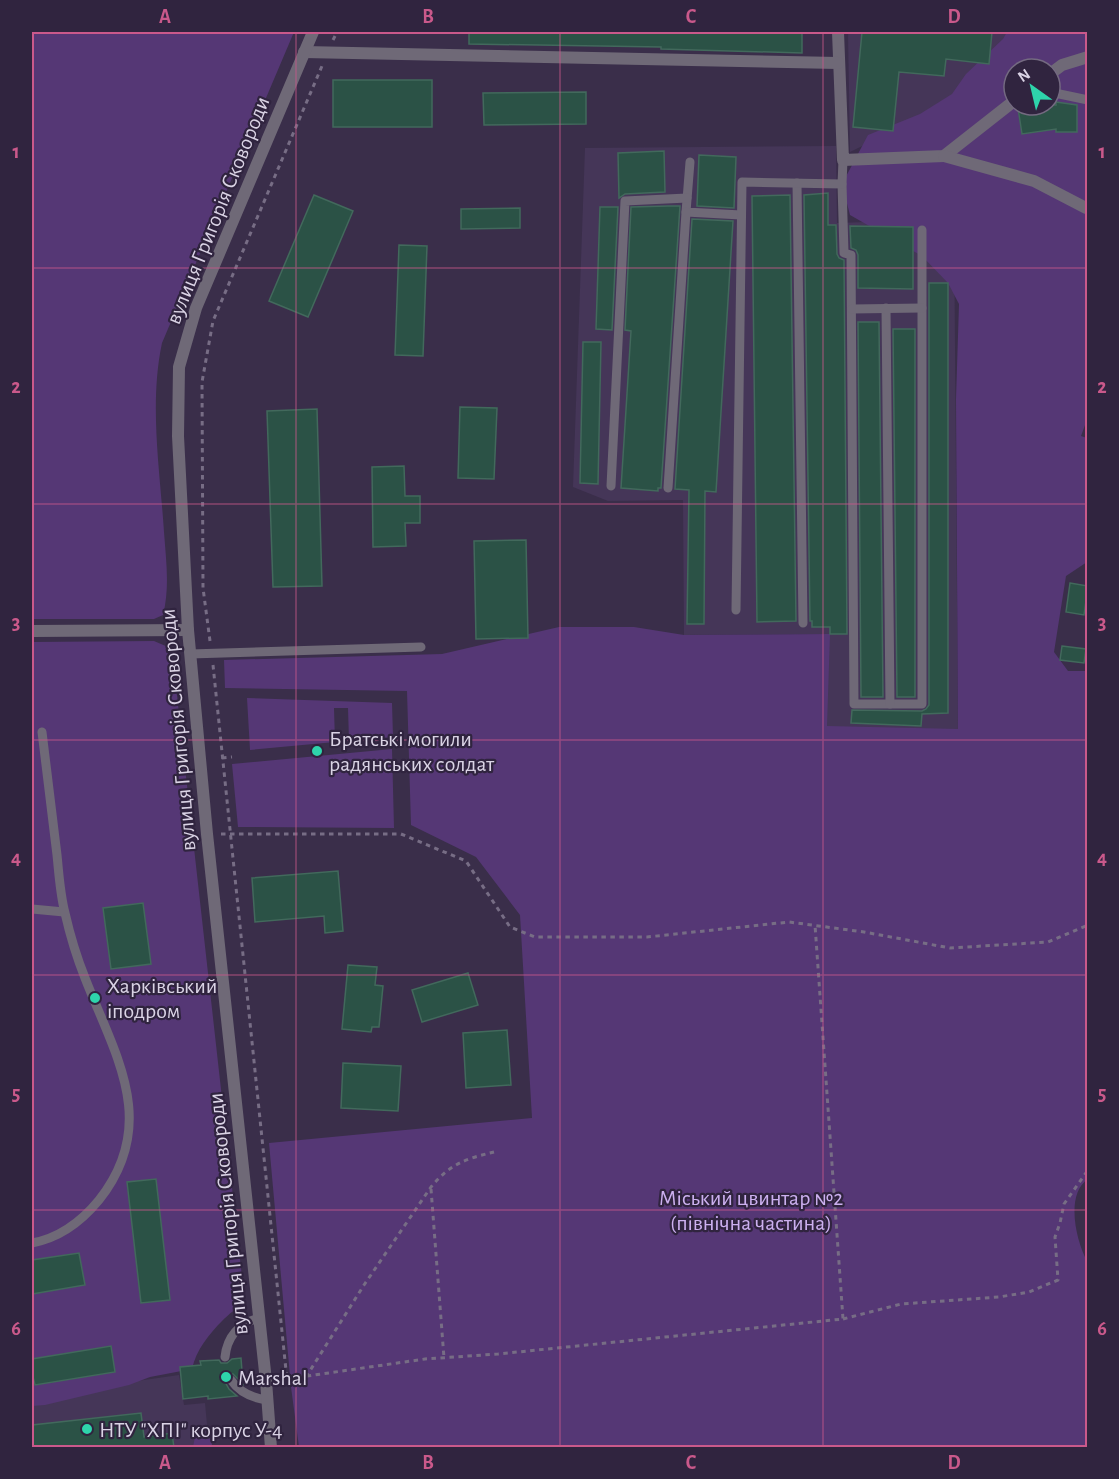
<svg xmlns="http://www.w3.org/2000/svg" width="1119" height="1479" font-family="'Alegreya Sans',sans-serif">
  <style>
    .built { fill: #453658 }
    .green { fill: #553775; fill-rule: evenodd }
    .building { fill: #2b5246; stroke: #42695c; stroke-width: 1.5 }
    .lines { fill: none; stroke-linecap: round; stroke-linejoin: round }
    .path { stroke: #776d85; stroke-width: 3; stroke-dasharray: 4.5 4.5; stroke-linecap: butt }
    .service { stroke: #6f6977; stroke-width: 9 }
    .minor { stroke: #6f6977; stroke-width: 12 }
    .tertiary { stroke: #6f6977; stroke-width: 12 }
    .grid { fill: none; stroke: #ca598b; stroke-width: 1.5; stroke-opacity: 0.55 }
    .poi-dot { fill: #2ed4ab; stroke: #30243f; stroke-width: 2 }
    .labels { text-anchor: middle; stroke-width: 4.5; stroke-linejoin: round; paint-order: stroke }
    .street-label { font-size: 22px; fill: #dad3e5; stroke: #30243f }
    .poi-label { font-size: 22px; fill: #dad3e5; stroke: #30243f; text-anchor: start }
    .park-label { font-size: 22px; fill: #ccb0f0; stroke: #30243f }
    .neatline { fill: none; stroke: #ca598b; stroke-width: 2 }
    .grid-label { font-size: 20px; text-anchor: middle; font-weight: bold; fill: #ca598b }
  </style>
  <rect width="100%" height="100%" fill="#3a2e4a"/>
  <g class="built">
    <path d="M 848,32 L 1013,32 L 969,94 L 850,152 Z"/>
    <path d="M 836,146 L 837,223 L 954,219 L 958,730 L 827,731 L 826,634 L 684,635 L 683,500 L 608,501 L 573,487 L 585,148 Z"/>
    <path d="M 179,1375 L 184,1405 L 205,1403 L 209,1447 L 32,1447 L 32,1396 Z"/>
  </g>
  <g class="green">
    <path d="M 32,32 L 294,32 L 162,343 C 149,404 160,470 164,532 C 166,560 170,587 163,615 L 154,619 L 32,619 Z"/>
    <path d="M 1007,32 L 1087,32 L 1088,417 L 1081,436 L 1087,438 L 1087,562 L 1066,576 L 1054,652 L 1068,671 L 1088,671 L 1088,1179 C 1065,1194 1076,1241 1087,1261 L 1087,1447 L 299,1447 L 291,1387 L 269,1143 L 532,1118 L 520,915 L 476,857 L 411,825 L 407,691 L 225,688 L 224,660 L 442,654 L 559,627 L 634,627 L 684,635 L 830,634 L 827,726 L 958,729 L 956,399 L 959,304 L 948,283 L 922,256 L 850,215 L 842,184 L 868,135 L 920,114 L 952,94 L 966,74 L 1003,39 ZM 1014,69 L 1050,69 L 1050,105 L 1014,105 Z"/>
    <path d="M 154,641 L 168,647 L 173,660 L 244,1295 C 239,1309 233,1310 223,1320 C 209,1334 196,1350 192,1369 L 150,1377 L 129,1385 L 45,1405 L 32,1406 L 32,642 Z"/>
    <path d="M 247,698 L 392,703 L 393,737 L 349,741 L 348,708 L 334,708 L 335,742 L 250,750 Z"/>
    <path d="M 392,749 L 394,828 L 238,827 L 232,764 Z"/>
    <path d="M 202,1429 L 209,1437 L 213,1447 L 193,1447 L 196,1432 Z"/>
  </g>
  <g class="building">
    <path d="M 469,32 L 802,32 L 802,53 L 661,49 L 661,47 L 469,44 Z"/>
    <path d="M 862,32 L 992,32 L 989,64 L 946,59 L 944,76 L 899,72 L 893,131 L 853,127 Z"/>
    <rect x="333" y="80" width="99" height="47"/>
    <path d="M 586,92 L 586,124 L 484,125 L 483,93 Z"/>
    <path d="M 1056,102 L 1077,105 L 1077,132 L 1056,132 L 1056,129 L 1022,134 L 1018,108 L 1021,105 L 1056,105 Z"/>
    <path d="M 664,151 L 665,192 L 625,194 L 619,198 L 618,153 Z"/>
    <path d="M 699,155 L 736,157 L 734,208 L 697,206 Z"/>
    <path d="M 828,193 L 828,225 L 836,225 L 837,254 L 839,258 L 844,260 L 847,634 L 830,634 L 830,627 L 812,627 L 812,621 L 810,621 L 804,195 Z"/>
    <path d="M 314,195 L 353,211 L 308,317 L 269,301 Z"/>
    <path d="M 790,195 L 796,621 L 757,622 L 752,196 Z"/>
    <path d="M 668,206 L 680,206 L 661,488 L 658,488 L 658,491 L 621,488 L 631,331 L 625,330 L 631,207 Z"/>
    <path d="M 600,207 L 618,207 L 612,330 L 596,329 Z"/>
    <path d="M 520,208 L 520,228 L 461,229 L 461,209 Z"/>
    <path d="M 692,219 L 733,221 L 716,492 L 705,491 L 704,624 L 687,624 L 689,490 L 675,489 Z"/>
    <path d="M 850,226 L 913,227 L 913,289 L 858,288 L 858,255 L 856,250 L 851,248 Z"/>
    <path d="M 399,245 L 427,246 L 423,356 L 395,355 Z"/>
    <path d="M 929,283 L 948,283 L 948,713 L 922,714 L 921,726 L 851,723 L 852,710 L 922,711 L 926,709 L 929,705 Z"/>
    <path d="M 858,322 L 879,322 L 883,697 L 861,697 Z"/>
    <path d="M 893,329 L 915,329 L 915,697 L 897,697 Z"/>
    <path d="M 583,342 L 601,342 L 598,484 L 580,483 Z"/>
    <path d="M 460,407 L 497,408 L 494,479 L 458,478 Z"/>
    <path d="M 317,409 L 322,586 L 273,587 L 267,411 Z"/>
    <path d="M 404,466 L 405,496 L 420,496 L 420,523 L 405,523 L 406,546 L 373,547 L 372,467 Z"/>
    <path d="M 526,540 L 528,638 L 476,639 L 474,541 Z"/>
    <path d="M 1070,583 L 1088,586 L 1084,615 L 1066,612 Z"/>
    <path d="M 1062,646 L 1086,649 L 1084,663 L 1060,660 Z"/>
    <path d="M 338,871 L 343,931 L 325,933 L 324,916 L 255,922 L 252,878 Z"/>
    <path d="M 143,903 L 151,964 L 111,969 L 103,908 Z"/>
    <path d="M 348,965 L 377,967 L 375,985 L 383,986 L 379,1027 L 372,1027 L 371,1032 L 342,1029 Z"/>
    <path d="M 468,973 L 478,1005 L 422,1022 L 412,990 Z"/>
    <path d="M 507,1030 L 511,1085 L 466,1088 L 463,1033 Z"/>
    <path d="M 343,1063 L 401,1066 L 398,1111 L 341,1108 Z"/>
    <path d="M 156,1179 L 170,1300 L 141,1303 L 127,1182 Z"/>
    <path d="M 79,1253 L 85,1285 L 32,1294 L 32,1260 Z"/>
    <path d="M 111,1346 L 115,1372 L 35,1385 L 32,1373 L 32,1359 Z"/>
    <path d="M 241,1358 L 243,1384 L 233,1374 L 227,1374 L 224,1380 L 229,1389 L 237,1396 L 208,1399 L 208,1396 L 183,1399 L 180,1367 L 201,1365 L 200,1361 L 219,1360 L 221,1363 L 227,1363 L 232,1359 Z"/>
    <path d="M 141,1413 L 144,1437 L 172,1433 L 174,1448 L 32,1448 L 32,1425 Z"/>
  </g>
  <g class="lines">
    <g class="path">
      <path d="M 333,40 L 337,32"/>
      <path d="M 210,641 L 203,588 L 202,382 L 213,321 L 322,66"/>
      <path d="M 213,665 L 287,1380"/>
      <path d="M 222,758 L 232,757"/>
      <path d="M 221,834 L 401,834 L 466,861 L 510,927 L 535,937 L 647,937 L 789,922 L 864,932 L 950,948 L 1048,942 L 1088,925"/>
      <path d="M 431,1189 L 444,1358"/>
      <path d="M 843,1319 L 901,1304 L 999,1297 L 1029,1292 L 1058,1280 L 1055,1237 L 1060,1223 L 1064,1204 L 1088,1170"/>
      <path d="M 306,1377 L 364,1285 L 431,1187 C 450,1164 465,1159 494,1152"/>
      <path d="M 280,1380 L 425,1359 L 498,1354 L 843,1319 L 815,925"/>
    </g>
    <g class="service">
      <path d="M 1050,92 L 1088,100"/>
      <path d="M 690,162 L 686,212 L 741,215"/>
      <path d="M 797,183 L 803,623"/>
      <path d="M 842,184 L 844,253 L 851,255 L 854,704 L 922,704 L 922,230"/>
      <path d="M 886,308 L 890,704"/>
      <path d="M 852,309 L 922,308"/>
      <path d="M 611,486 L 625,201 L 687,198"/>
      <path d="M 668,488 L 686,212"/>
      <path d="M 736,610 L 742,182 L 842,184 L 843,160"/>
      <path d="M 190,654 L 421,647"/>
      <path d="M 32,909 L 64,912"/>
      <path d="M 32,1243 C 59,1238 81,1222 99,1200 C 160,1123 115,1055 85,978 C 77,958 70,935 65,913 C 60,894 59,874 57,855 C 52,814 47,773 42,732"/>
      <path d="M 225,1357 C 227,1337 239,1323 259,1318"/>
      <path d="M 231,1380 C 240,1393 252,1398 267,1400"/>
    </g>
    <g class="minor">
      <path d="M 838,32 L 843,160 L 944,156 L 1014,101"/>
      <path d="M 304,52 L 838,63"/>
      <path d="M 1050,74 L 1062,65 L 1088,57"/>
      <path d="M 944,156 L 1034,181 L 1086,208"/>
      <path d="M 32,631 L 188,630"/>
    </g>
    <path class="tertiary" d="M 271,1448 L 266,1381 L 207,834 L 188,630 L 178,436 L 179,367 L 196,308 L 313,32"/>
  </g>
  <path class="grid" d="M 296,32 L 296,1448M 560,32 L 560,1448M 823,32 L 823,1448M 32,268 L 1088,268M 32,504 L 1088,504M 32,740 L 1088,740M 32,975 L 1088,975M 32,1210 L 1088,1210"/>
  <g class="poi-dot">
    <circle cx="317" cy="751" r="6"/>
    <circle cx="95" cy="998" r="6"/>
    <circle cx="226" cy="1377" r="6"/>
    <circle cx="87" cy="1429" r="6"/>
  </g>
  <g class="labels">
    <g class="street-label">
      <text transform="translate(217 210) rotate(-68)" y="8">вулиця Григорія Сковороди</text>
      <text transform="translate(177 730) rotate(-95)" y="8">вулиця Григорія Сковороди</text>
      <text transform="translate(227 1214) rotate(-96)" y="8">вулиця Григорія Сковороди</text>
    </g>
    <g class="poi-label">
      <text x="329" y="746">Братські могили<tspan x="329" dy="25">радянських солдат</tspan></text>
      <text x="107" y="993">Харківський<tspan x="107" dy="25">іподром</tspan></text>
      <text x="238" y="1385">Marshal</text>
      <text x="99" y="1437">НТУ "ХПІ" корпус У-4</text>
    </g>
    <g class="park-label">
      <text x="751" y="1205">Міський цвинтар №2<tspan x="751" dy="25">(північна частина)</tspan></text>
    </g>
  </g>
  <rect width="1119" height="1479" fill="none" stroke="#30243f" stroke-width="66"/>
  <g transform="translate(1032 87) rotate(326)"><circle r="28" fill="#30243f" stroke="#746a81" stroke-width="1.5"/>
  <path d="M0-4.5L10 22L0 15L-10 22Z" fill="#2ed4ab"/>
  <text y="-9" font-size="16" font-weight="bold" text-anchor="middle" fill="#dad3e5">N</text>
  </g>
  <rect x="33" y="33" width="1053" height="1413" class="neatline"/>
  <g class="grid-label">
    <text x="165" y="23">A</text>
    <text x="428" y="23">B</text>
    <text x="691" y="23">C</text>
    <text x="954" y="23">D</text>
    <text x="16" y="158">1</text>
    <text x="1102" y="158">1</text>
    <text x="16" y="393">2</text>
    <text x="1102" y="393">2</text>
    <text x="16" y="629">3</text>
    <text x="1102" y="629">3</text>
    <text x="16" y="864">4</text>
    <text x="1102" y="864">4</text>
    <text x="16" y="1100">5</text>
    <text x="1102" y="1100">5</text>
    <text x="16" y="1335">6</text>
    <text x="1102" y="1335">6</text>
    <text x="165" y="1469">A</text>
    <text x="428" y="1469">B</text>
    <text x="691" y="1469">C</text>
    <text x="954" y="1469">D</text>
  </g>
</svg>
